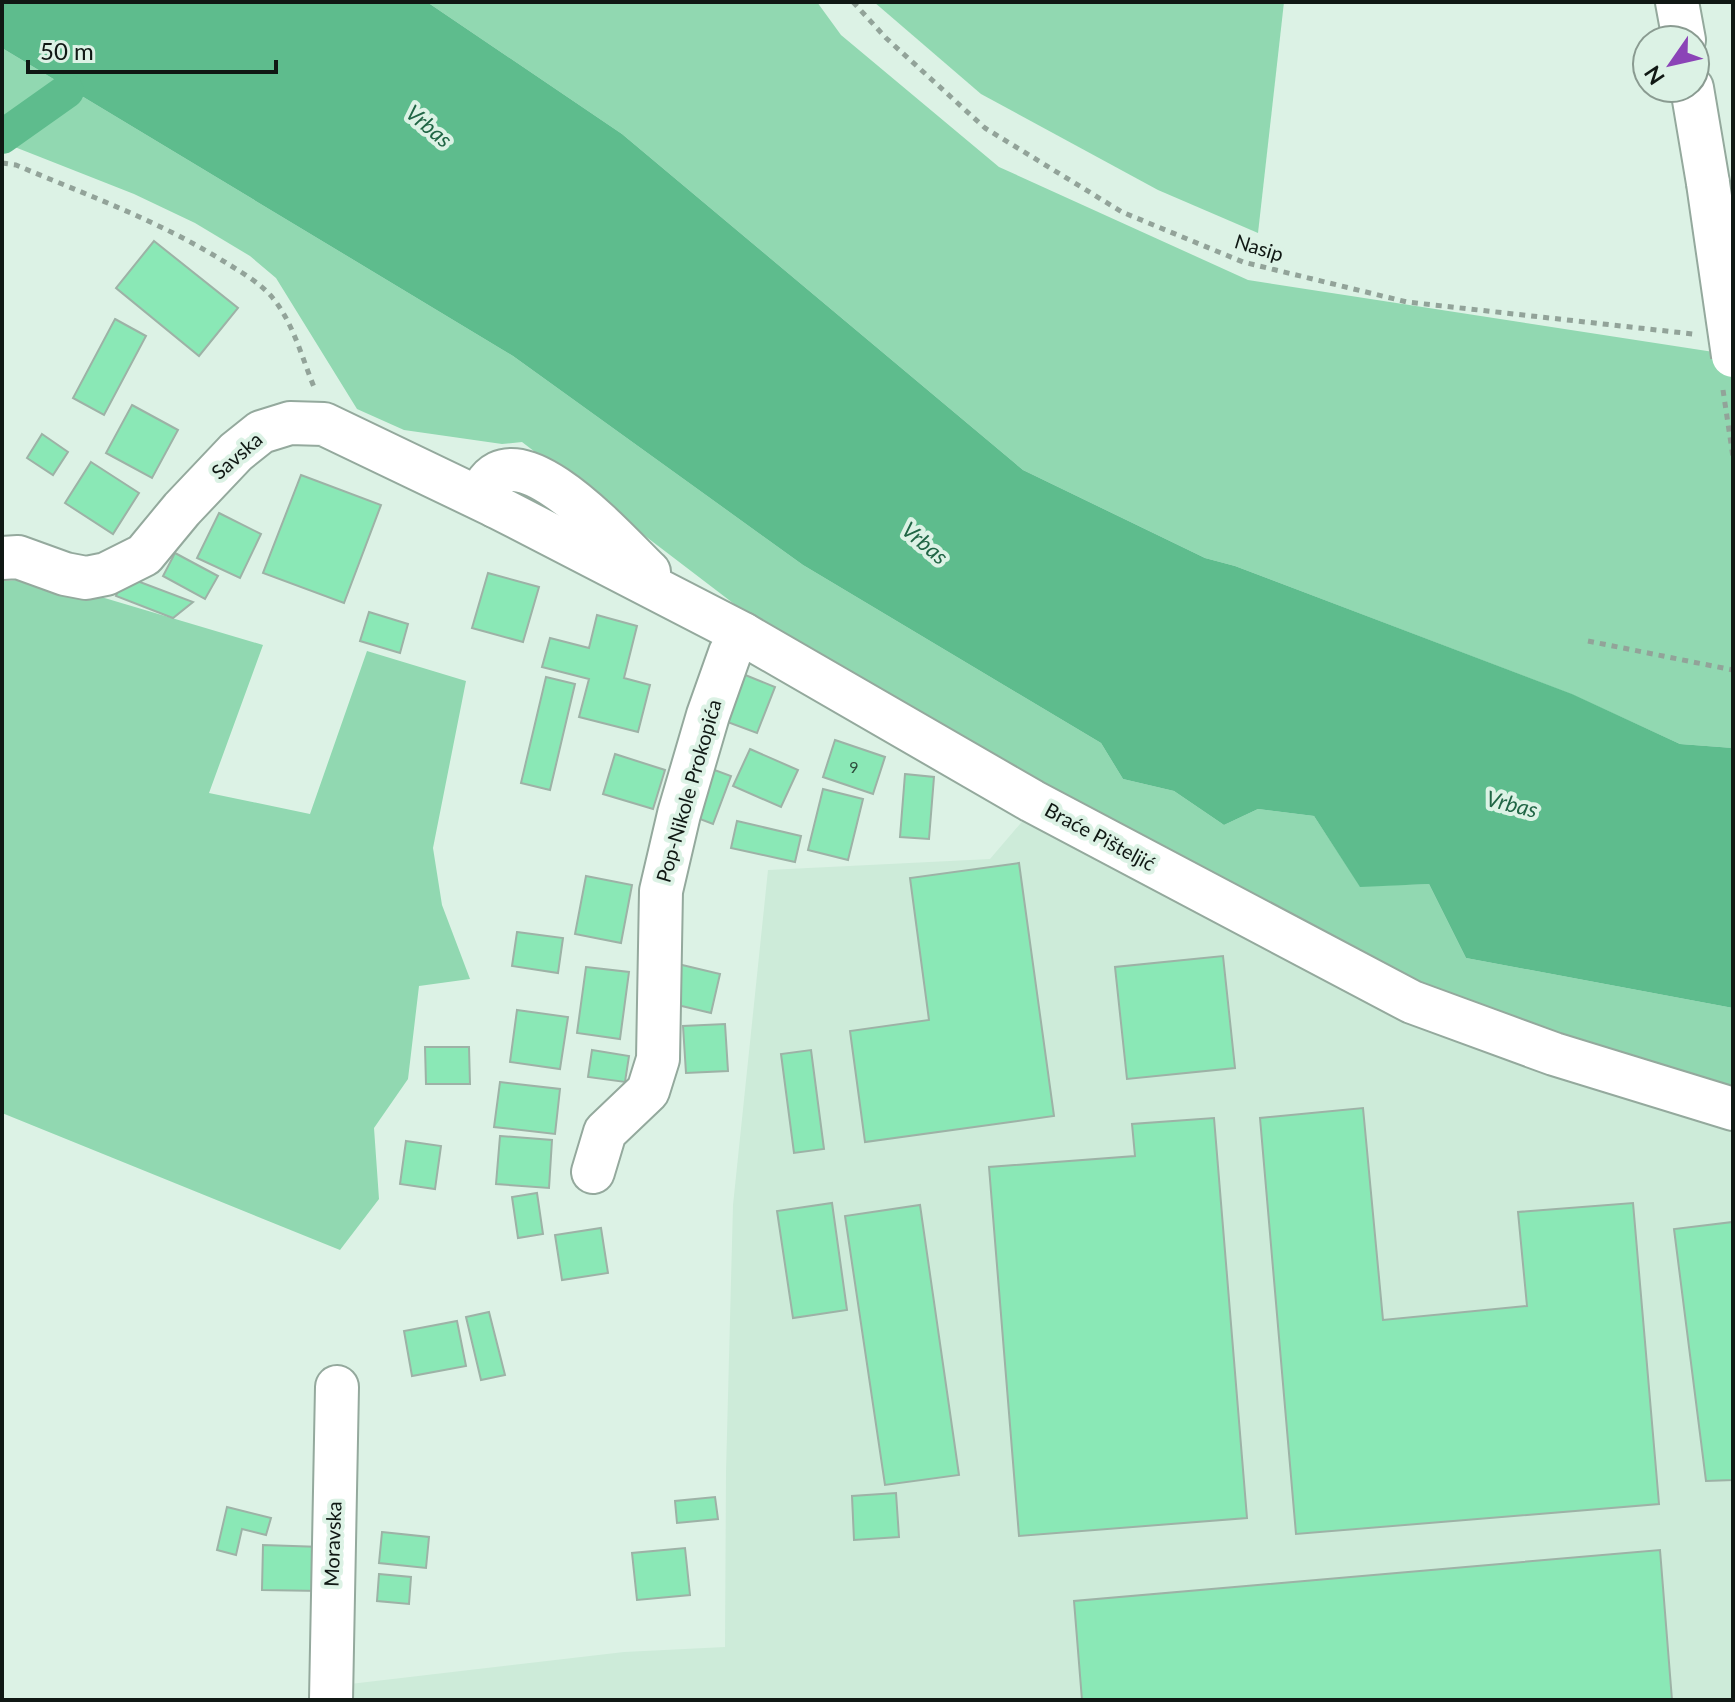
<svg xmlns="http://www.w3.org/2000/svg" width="1735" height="1702" font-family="Lato,sans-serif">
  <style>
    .built { fill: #cdebd9 }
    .green { fill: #91d8b1 }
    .water { fill: #5ebc8d }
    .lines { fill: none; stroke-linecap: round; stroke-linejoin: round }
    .canal { stroke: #5ebc8d; stroke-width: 34 }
    .building { fill: #8ae8b6; stroke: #9db2a6; stroke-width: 2 }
    .minor-casing { stroke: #94a99d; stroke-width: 46 }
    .path { stroke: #92a399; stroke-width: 5; stroke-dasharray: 6 6; stroke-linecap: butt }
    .minor { stroke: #fff; stroke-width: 42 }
    .minor-bridge-casing { stroke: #94a99d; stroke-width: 46; stroke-linecap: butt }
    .path-bridge { stroke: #92a399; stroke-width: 5; stroke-dasharray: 6 6; stroke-linecap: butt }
    .minor-bridge { stroke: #fff; stroke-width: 42 }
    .labels { text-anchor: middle; stroke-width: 8; stroke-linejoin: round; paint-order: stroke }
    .number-label { font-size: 16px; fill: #2e4c3c }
    .street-label { font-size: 20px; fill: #101814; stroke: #dcf2e5 }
    .water-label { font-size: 22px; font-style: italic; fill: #206545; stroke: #dcf2e5 }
  </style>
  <rect width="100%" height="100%" fill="#dcf2e5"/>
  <path class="built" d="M 1026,817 L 1733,1127 L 1733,1700 L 349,1700 L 350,1684 L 624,1652 L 725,1647 L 726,1472 L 733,1205 L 768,870 L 990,859 Z"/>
  <g class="green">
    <path d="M 427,2 L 817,2 L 841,35 L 999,167 L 1248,280 L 1733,355 L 1733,748 L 1680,744 L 1571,694 L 1235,566 L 1205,558 L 1023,470 L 622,134 Z"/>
    <path d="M 874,2 L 1284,2 L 1258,233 L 1158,190 L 981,94 Z"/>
    <path d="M 2,48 L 513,356 L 803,565 L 1101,743 L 1123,779 L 1174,791 L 1224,825 L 1258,809 L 1314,816 L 1360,886 L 1429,884 L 1466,958 L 1733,1008 L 1733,1088 L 1420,992 L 1069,805 L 746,613 L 522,442 L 502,444 L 404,430 L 357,409 L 276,278 L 250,256 L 195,223 L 134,194 L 2,142 Z"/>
    <path d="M 48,578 L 81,591 L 263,645 L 209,793 L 310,814 L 367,651 L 466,681 L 433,848 L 442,905 L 470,979 L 419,986 L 408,1079 L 374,1128 L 379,1199 L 340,1250 L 2,1113 L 2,581 Z"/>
  </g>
  <path class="water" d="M 2,2 L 427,2 L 622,134 L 1023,470 L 1205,558 L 1235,566 L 1572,694 L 1680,744 L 1733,748 L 1733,1008 L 1466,958 L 1429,884 L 1360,887 L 1314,816 L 1258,809 L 1224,825 L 1174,791 L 1123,779 L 1101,743 L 803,565 L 513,356 L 2,48 Z"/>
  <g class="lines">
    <path class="canal" d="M 2,137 L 67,91"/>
  </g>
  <g class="building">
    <path d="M 154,241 L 238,308 L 199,356 L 116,288 Z"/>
    <path d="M 115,319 L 146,336 L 104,415 L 73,398 Z"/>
    <path d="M 132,405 L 178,430 L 152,478 L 106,453 Z"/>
    <path d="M 42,434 L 68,452 L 53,475 L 27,458 Z"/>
    <path d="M 91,462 L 139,493 L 113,534 L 65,503 Z"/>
    <path d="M 301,475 L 381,505 L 344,603 L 263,573 Z"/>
    <path d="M 219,513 L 261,534 L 240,578 L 197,558 Z"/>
    <path d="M 175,553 L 218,576 L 205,599 L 163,576 Z"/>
    <path d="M 488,573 L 539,587 L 523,642 L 472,628 Z"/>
    <path d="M 124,576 L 193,602 L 173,618 L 116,596 Z"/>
    <path d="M 369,612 L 408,624 L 400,653 L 360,641 Z"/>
    <path d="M 597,615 L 637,626 L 624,678 L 650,685 L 638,732 L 579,717 L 589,679 L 542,667 L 550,638 L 589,648 Z"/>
    <path d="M 733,670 L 775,687 L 757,733 L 714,717 Z"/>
    <path d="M 546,677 L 575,684 L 550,790 L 521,783 Z"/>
    <path d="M 835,740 L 885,757 L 873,794 L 823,777 Z"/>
    <path d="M 750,749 L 798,770 L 781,807 L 733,786 Z"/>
    <path d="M 615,754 L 665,770 L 653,809 L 603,794 Z"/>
    <path d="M 701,765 L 731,776 L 713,824 L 684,813 Z"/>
    <path d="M 905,774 L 934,777 L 929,839 L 900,837 Z"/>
    <path d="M 823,789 L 863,799 L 848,860 L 808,850 Z"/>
    <path d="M 737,821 L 801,836 L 795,862 L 731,848 Z"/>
    <path d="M 1019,863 L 1054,1116 L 865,1142 L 850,1031 L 929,1020 L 910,878 Z"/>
    <path d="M 586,876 L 632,885 L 621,943 L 575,934 Z"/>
    <path d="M 517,932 L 563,938 L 558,973 L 512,966 Z"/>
    <path d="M 1223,956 L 1235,1068 L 1127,1079 L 1115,967 Z"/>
    <path d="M 678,964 L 720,974 L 711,1013 L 669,1003 Z"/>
    <path d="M 586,967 L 629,972 L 620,1039 L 577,1033 Z"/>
    <path d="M 517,1010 L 568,1017 L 560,1069 L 510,1062 Z"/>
    <path d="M 725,1024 L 728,1071 L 686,1073 L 683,1026 Z"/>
    <path d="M 425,1047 L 469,1047 L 470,1084 L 426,1084 Z"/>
    <path d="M 592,1050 L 629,1056 L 625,1082 L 588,1077 Z"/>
    <path d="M 811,1050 L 824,1149 L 794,1153 L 781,1054 Z"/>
    <path d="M 500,1082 L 560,1089 L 555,1134 L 494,1127 Z"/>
    <path d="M 1363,1108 L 1383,1320 L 1527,1306 L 1518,1212 L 1633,1203 L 1659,1504 L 1296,1534 L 1260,1118 Z"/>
    <path d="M 1214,1118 L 1247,1518 L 1019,1536 L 989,1167 L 1135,1156 L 1132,1124 Z"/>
    <path d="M 500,1136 L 552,1140 L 549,1188 L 496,1184 Z"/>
    <path d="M 406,1141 L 441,1146 L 435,1189 L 400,1184 Z"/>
    <path d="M 537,1193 L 543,1234 L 518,1238 L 512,1197 Z"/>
    <path d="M 832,1203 L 847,1310 L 793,1318 L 777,1211 Z"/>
    <path d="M 920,1205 L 959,1475 L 885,1485 L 845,1216 Z"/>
    <path d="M 1733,1222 L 1733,1480 L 1706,1481 L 1674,1229 Z"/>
    <path d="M 601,1228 L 608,1273 L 562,1280 L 555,1235 Z"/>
    <path d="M 489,1312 L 505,1375 L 481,1380 L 466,1317 Z"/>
    <path d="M 457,1321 L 466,1366 L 412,1376 L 404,1331 Z"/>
    <path d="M 896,1493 L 899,1537 L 854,1540 L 852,1496 Z"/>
    <path d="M 715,1497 L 718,1519 L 677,1523 L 675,1501 Z"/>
    <path d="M 227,1507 L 271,1518 L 266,1535 L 242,1529 L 236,1555 L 217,1550 Z"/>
    <path d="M 382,1532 L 429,1537 L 426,1568 L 379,1563 Z"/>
    <path d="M 263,1545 L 322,1547 L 321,1591 L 262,1590 Z"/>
    <path d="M 685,1548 L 690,1595 L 637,1600 L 632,1553 Z"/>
    <path d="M 1660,1550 L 1672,1700 L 1082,1700 L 1074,1601 Z"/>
    <path d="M 379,1574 L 411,1577 L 409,1604 L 377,1601 Z"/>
  </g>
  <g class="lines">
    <g class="minor-casing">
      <g id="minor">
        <path d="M 1677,2 L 1684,40"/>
        <path d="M 1692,88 L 1708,183"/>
        <path d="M 495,506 L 487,496 L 485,486 C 519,427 623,548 649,572"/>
        <path d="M 2,558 L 18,557 L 65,574 L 86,578 L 106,574 L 144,555 L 182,509 L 236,452 L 261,432 L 290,423 L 324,424 L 495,506 L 743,634 L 1032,801 L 1412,1002 L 1554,1054 L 1733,1109"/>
        <path d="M 593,1172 L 605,1132 L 648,1091 L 658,1059 L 661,891 L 679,814 L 708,715 L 730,653 L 743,634"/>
        <path d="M 331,1700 L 337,1387"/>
      </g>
    </g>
    <g class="path">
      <path d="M 853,2 L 886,38 L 985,128 L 1122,212 L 1243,262 L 1407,302 L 1693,334"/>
      <path d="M 2,163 L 16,165 C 87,195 162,222 228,264 C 243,273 261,284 272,297 C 293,322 302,358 314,387"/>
      <path d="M 1588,641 L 1733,670"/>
    </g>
    <use href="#minor" class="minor"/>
    <g class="minor-bridge-casing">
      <path id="minor-bridge" d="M 1708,183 L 1733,356"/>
    </g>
    <path class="path-bridge" d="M 1723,390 L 1733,457"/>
    <use href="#minor-bridge" class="minor-bridge"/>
  </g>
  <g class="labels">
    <g class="number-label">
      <text x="854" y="773">9</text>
    </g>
    <g class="street-label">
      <text transform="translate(1259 248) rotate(17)" y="7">Nasip</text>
      <text transform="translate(237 456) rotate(-41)" y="7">Savska</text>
      <text transform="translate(689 791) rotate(-74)" y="7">Pop-Nikole Prokopića</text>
      <text transform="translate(1100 837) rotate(28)" y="7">Braće Pišteljić</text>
      <text transform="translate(333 1544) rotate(-88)" y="7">Moravska</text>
    </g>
    <g class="water-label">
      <text transform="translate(429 126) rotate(40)" y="8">Vrbas</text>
      <text transform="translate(925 543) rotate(40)" y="8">Vrbas</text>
      <text transform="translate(1512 804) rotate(14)" y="8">Vrbas</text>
    </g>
  </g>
  <rect width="1735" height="1702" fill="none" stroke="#101814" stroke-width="8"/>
  <g transform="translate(1671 64) rotate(236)"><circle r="38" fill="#dcf2e5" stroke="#8a9b91" stroke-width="2"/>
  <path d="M0-6L14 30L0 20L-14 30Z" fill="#8b44b7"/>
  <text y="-12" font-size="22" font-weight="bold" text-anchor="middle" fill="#101814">N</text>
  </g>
  <path d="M28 60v12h248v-12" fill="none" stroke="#101814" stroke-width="4"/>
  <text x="40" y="60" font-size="24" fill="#101814" stroke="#dcf2e5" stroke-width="6" paint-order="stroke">50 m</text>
</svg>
